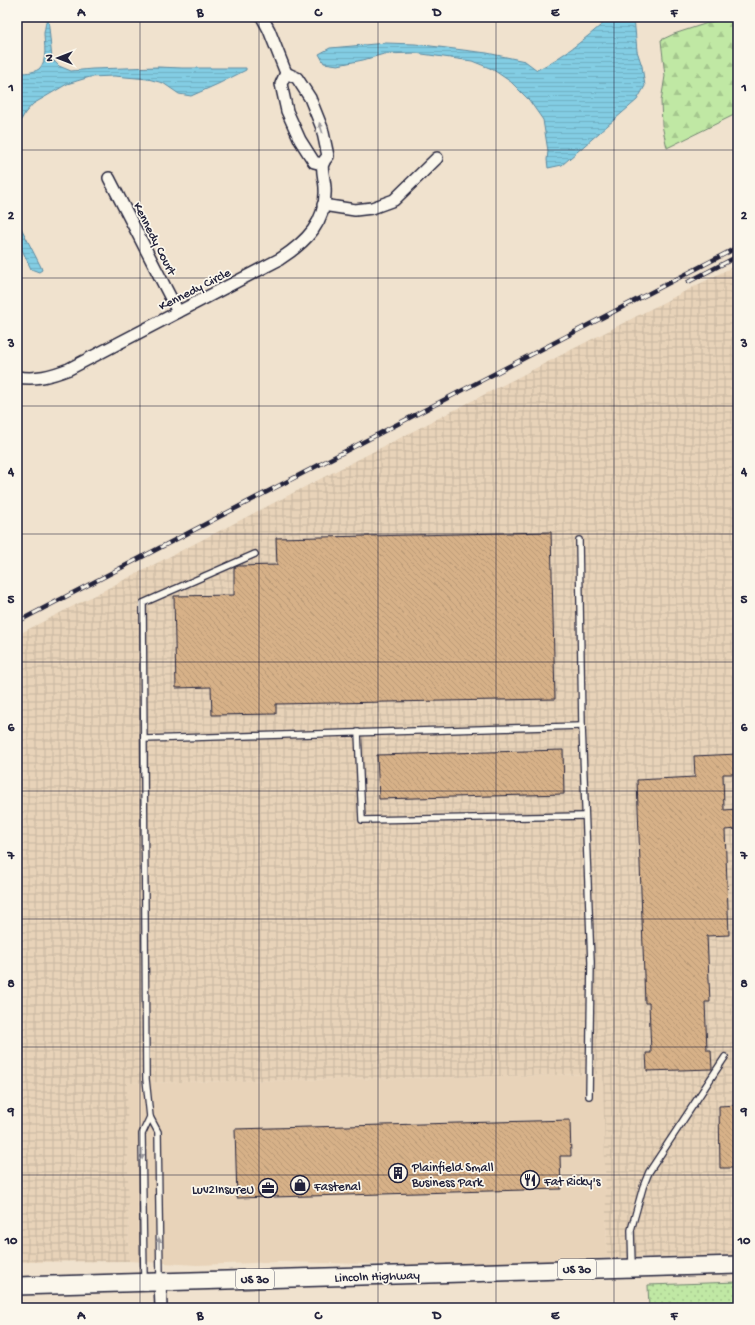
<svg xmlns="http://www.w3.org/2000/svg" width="755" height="1325" font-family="'Gochi Hand',sans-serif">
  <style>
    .built { fill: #e8d3b9 }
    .industrial { fill: url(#industrial-grid) }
    .forest { fill: url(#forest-firs); stroke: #718570 }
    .park { fill: url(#park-dots); stroke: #718570 }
    .water { fill: url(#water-rules); stroke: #5c89a0 }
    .building { fill: url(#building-back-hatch); stroke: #22223b }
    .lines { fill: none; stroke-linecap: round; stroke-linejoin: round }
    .service-casing { stroke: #22223b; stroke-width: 8 }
    .minor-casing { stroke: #22223b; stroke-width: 14 }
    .primary-casing { stroke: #22223b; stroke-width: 20 }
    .service { stroke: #fbf7ec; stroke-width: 5.5 }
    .minor { stroke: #fbf7ec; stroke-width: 11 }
    .primary { stroke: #fbf7ec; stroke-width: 17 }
    .rail-casing { stroke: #22223b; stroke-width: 4.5 }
    .rail { stroke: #fbf7ec; stroke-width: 3; stroke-dasharray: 9; stroke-linecap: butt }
    .oneway { fill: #99979c }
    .grid { fill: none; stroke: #22223b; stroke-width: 1; stroke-opacity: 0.55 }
    .labels { text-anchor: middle; stroke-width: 3.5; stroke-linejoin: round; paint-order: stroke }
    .shield { fill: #fbf7ec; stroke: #636270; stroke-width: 1 }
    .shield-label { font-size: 12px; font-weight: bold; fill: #22223b }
    .street-label { font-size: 13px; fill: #22223b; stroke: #fbf7ec }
    .poi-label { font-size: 13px; fill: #22223b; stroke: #fbf7ec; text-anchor: start }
    .neatline { fill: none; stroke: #22223b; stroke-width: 1.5 }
    .grid-label { font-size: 13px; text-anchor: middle; font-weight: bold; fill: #22223b }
  </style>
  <defs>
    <pattern id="industrial-grid" width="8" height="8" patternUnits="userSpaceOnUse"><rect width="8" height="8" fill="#e8d3b9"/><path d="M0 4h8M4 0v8" fill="none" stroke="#c7b5a0"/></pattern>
    <pattern id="forest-firs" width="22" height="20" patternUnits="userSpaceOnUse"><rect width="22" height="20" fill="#c0e8a4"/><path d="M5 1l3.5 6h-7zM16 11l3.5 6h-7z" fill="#a5c78e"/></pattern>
    <pattern id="park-dots" width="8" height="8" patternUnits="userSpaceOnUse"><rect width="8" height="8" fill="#c0e8a4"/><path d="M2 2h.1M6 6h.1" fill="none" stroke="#a5c78e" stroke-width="1.8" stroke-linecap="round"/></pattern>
    <pattern id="water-rules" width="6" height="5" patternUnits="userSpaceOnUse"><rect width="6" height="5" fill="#83cde3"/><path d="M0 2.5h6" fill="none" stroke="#71b0c4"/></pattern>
    <pattern id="building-back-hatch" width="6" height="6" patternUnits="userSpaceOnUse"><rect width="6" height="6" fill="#d7b188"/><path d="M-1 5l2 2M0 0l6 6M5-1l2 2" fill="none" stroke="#b89876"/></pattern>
  </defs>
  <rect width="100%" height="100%" fill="#f0e2ce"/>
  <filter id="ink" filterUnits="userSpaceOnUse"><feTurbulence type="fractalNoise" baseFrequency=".025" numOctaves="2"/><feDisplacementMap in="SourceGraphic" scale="8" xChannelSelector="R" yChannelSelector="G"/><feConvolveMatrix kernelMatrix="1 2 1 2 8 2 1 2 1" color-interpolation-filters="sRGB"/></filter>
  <g filter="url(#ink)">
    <path class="built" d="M 604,1074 L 607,1258 L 515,1263 L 416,1265 L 280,1262 L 197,1265 L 129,1261 L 126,1083 Z"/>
    <path class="industrial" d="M 738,264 L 738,1255 L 607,1258 L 603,1074 L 127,1083 L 129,1261 L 17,1262 L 17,635 Z"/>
    <path class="forest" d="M 726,17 L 738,17 L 738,113 L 667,148 L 662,125 L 661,101 L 665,76 L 661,40 L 674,34 Z"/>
    <path class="park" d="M 738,1282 L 738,1308 L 649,1308 L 648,1285 Z"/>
    <g class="water">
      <path d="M 47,17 L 48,17 L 52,59 L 59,66 L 71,71 L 92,69 L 158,67 L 182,68 L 246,68 L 246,70 L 218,84 L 191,96 L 179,94 L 163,83 L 148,79 L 114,76 L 90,77 L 67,84 L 33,104 L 25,113 L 17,127 L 17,73 C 24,73 33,73 39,69 C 48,61 44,43 44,33 C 45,27 46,22 47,17 Z"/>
      <path d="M 607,17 L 634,17 L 637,51 L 642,66 L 645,86 L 637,100 L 562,165 L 548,168 L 547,160 L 548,151 L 543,120 L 529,100 L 511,82 L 492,69 L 472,61 L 415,53 L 384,54 L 363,60 L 338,65 L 324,63 L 319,54 L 330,48 L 386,43 L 415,44 L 487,53 L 525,61 L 537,70 C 563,57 585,39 607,20 Z"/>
      <path d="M 17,220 L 41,267 L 42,270 L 39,272 L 31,269 L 17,239 Z"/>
    </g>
    <g class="building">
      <path d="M 551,532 L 555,699 L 276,704 L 276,714 L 212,715 L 211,687 L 176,688 L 174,596 L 234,595 L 234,568 L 238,566 L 277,565 L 276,538 Z"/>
      <path d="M 563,750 L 564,794 L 379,799 L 377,755 Z"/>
      <path d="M 738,754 L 738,774 L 723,774 L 724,810 L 738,809 L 738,829 L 725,830 L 729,935 L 707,936 L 710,1002 L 705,1002 L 707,1050 L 711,1050 L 712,1069 L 647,1071 L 646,1053 L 651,1053 L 649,1003 L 645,1003 L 637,780 L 695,777 L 694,756 Z"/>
      <path d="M 738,1105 L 738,1168 L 720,1168 L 719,1106 Z"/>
      <path d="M 570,1120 L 571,1156 L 560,1156 L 561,1189 L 237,1198 L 235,1129 Z"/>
    </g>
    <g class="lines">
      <g class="service-casing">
        <g id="service">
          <path d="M 579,540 L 582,726 L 591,962 L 589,1096"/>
          <path d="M 358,732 L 362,820 L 585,816"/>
          <path d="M 144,739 L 582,726"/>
          <path d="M 632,1266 L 631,1230 L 643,1187 L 649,1172 L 725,1057"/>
          <path d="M 160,1280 L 158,1132 L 150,1117 L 146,1079 L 143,603 L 255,554"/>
          <path d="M 144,1281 L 142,1134 L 150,1117"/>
        </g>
      </g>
      <g class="minor-casing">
        <g id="minor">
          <path d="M 262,17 L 269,30 L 286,73 L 281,84 L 287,111 L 300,140 L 314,162 L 322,164"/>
          <path d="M 109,178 L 178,312"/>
          <path d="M 323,205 L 355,210 L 372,208 L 394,200 L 437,158"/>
          <path d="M 17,377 C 36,380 51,376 69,369 L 280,259 C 306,242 327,222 325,188 C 325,182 321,168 323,164 C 324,161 326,158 328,156 L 322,128 L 310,98 L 297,78 L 286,73"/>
          <path d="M 160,1282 L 161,1308"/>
        </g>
      </g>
      <g class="primary-casing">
        <path id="primary" d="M 17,1286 L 738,1265"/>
      </g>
      <use href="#service" class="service"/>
      <use href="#minor" class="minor"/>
      <use href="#primary" class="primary"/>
      <g class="rail-casing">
        <g id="rail">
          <path d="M 688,282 L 738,256"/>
          <path d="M 17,622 L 738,247"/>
        </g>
      </g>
      <use href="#rail" class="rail"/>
    </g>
    <defs><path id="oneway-solid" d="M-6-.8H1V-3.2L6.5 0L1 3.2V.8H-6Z"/></defs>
    <g class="oneway">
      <use href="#oneway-solid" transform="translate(321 128) rotate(-108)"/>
      <use href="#oneway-solid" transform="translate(142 1154) rotate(89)"/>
      <use href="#oneway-solid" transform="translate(159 1243) rotate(-91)"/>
    </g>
  </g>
  <path class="grid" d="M 140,17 L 140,1308M 259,17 L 259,1308M 378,17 L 378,1308M 496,17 L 496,1308M 614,17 L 614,1308M 17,150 L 738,150M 17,278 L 738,278M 17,406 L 738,406M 17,534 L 738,534M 17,662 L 738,662M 17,791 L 738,791M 17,919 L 738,919M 17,1047 L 738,1047M 17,1175 L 738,1175"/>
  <defs>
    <g id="building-ring" transform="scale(1)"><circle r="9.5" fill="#fbf7ec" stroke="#22223b" stroke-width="1.5"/><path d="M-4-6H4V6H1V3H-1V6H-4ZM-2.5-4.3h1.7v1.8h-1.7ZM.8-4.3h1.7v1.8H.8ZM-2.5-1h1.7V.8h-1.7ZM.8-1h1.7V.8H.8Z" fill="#22223b"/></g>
    <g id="restaurant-ring" transform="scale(1)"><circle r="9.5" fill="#fbf7ec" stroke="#22223b" stroke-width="1.5"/><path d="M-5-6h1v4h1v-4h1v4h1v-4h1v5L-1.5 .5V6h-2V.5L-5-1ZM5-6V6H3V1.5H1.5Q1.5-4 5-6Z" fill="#22223b"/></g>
    <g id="shop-ring" transform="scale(1)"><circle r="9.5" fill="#fbf7ec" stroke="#22223b" stroke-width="1.5"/><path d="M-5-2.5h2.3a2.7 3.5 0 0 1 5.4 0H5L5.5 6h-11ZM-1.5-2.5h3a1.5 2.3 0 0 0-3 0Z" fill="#22223b"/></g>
    <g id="office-ring" transform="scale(1)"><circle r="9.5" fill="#fbf7ec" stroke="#22223b" stroke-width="1.5"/><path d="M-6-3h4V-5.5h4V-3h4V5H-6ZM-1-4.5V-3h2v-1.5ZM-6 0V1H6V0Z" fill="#22223b"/></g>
  </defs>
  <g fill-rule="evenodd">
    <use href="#building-ring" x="398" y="1173"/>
    <use href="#restaurant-ring" x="530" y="1180"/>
    <use href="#shop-ring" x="300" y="1185"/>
    <use href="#office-ring" x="268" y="1188"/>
  </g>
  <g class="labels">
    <g class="shield">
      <rect x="558" y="1259" width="38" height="20" rx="3"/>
      <rect x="236" y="1269" width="38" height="20" rx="3"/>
    </g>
    <g class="shield-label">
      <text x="577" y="1273">US 30</text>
      <text x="255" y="1283">US 30</text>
    </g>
    <g class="street-label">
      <text transform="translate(156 238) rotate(63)" y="5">Kennedy Court</text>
      <text transform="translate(194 288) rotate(-27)" y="5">Kennedy Circle</text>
      <text transform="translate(377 1275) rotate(-2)" y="5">Lincoln Highway</text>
    </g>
    <g class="poi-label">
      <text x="412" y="1171">Plainfield Small<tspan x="412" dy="15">Business Park</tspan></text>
      <text x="544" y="1185">Fat Ricky's</text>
      <text x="314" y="1190">Fastenal</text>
      <text x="254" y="1193" text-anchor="end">Luv2InsureU</text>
    </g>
  </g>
  <rect width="755" height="1325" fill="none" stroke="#fbf7ec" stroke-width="44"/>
  <g transform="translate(58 58) rotate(270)" stroke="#fbf7ec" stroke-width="3" paint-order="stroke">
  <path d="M0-3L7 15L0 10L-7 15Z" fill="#22223b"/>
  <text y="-6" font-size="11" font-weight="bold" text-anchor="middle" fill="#22223b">N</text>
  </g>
  <rect x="22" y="22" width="711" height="1281" class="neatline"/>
  <g class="grid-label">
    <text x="81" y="16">A</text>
    <text x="200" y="16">B</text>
    <text x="318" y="16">C</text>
    <text x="437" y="16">D</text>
    <text x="555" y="16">E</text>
    <text x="674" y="16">F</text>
    <text x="11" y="91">1</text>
    <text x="744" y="91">1</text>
    <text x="11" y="219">2</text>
    <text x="744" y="219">2</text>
    <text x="11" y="347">3</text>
    <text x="744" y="347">3</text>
    <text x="11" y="475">4</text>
    <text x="744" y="475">4</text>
    <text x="11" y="603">5</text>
    <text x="744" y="603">5</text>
    <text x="11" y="731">6</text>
    <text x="744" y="731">6</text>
    <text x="11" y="859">7</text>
    <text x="744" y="859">7</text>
    <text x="11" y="987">8</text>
    <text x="744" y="987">8</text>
    <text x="11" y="1115">9</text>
    <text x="744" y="1115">9</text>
    <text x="11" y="1244">10</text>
    <text x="744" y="1244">10</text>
    <text x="81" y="1319">A</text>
    <text x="200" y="1319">B</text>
    <text x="318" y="1319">C</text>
    <text x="437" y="1319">D</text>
    <text x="555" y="1319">E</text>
    <text x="674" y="1319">F</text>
  </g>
</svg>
